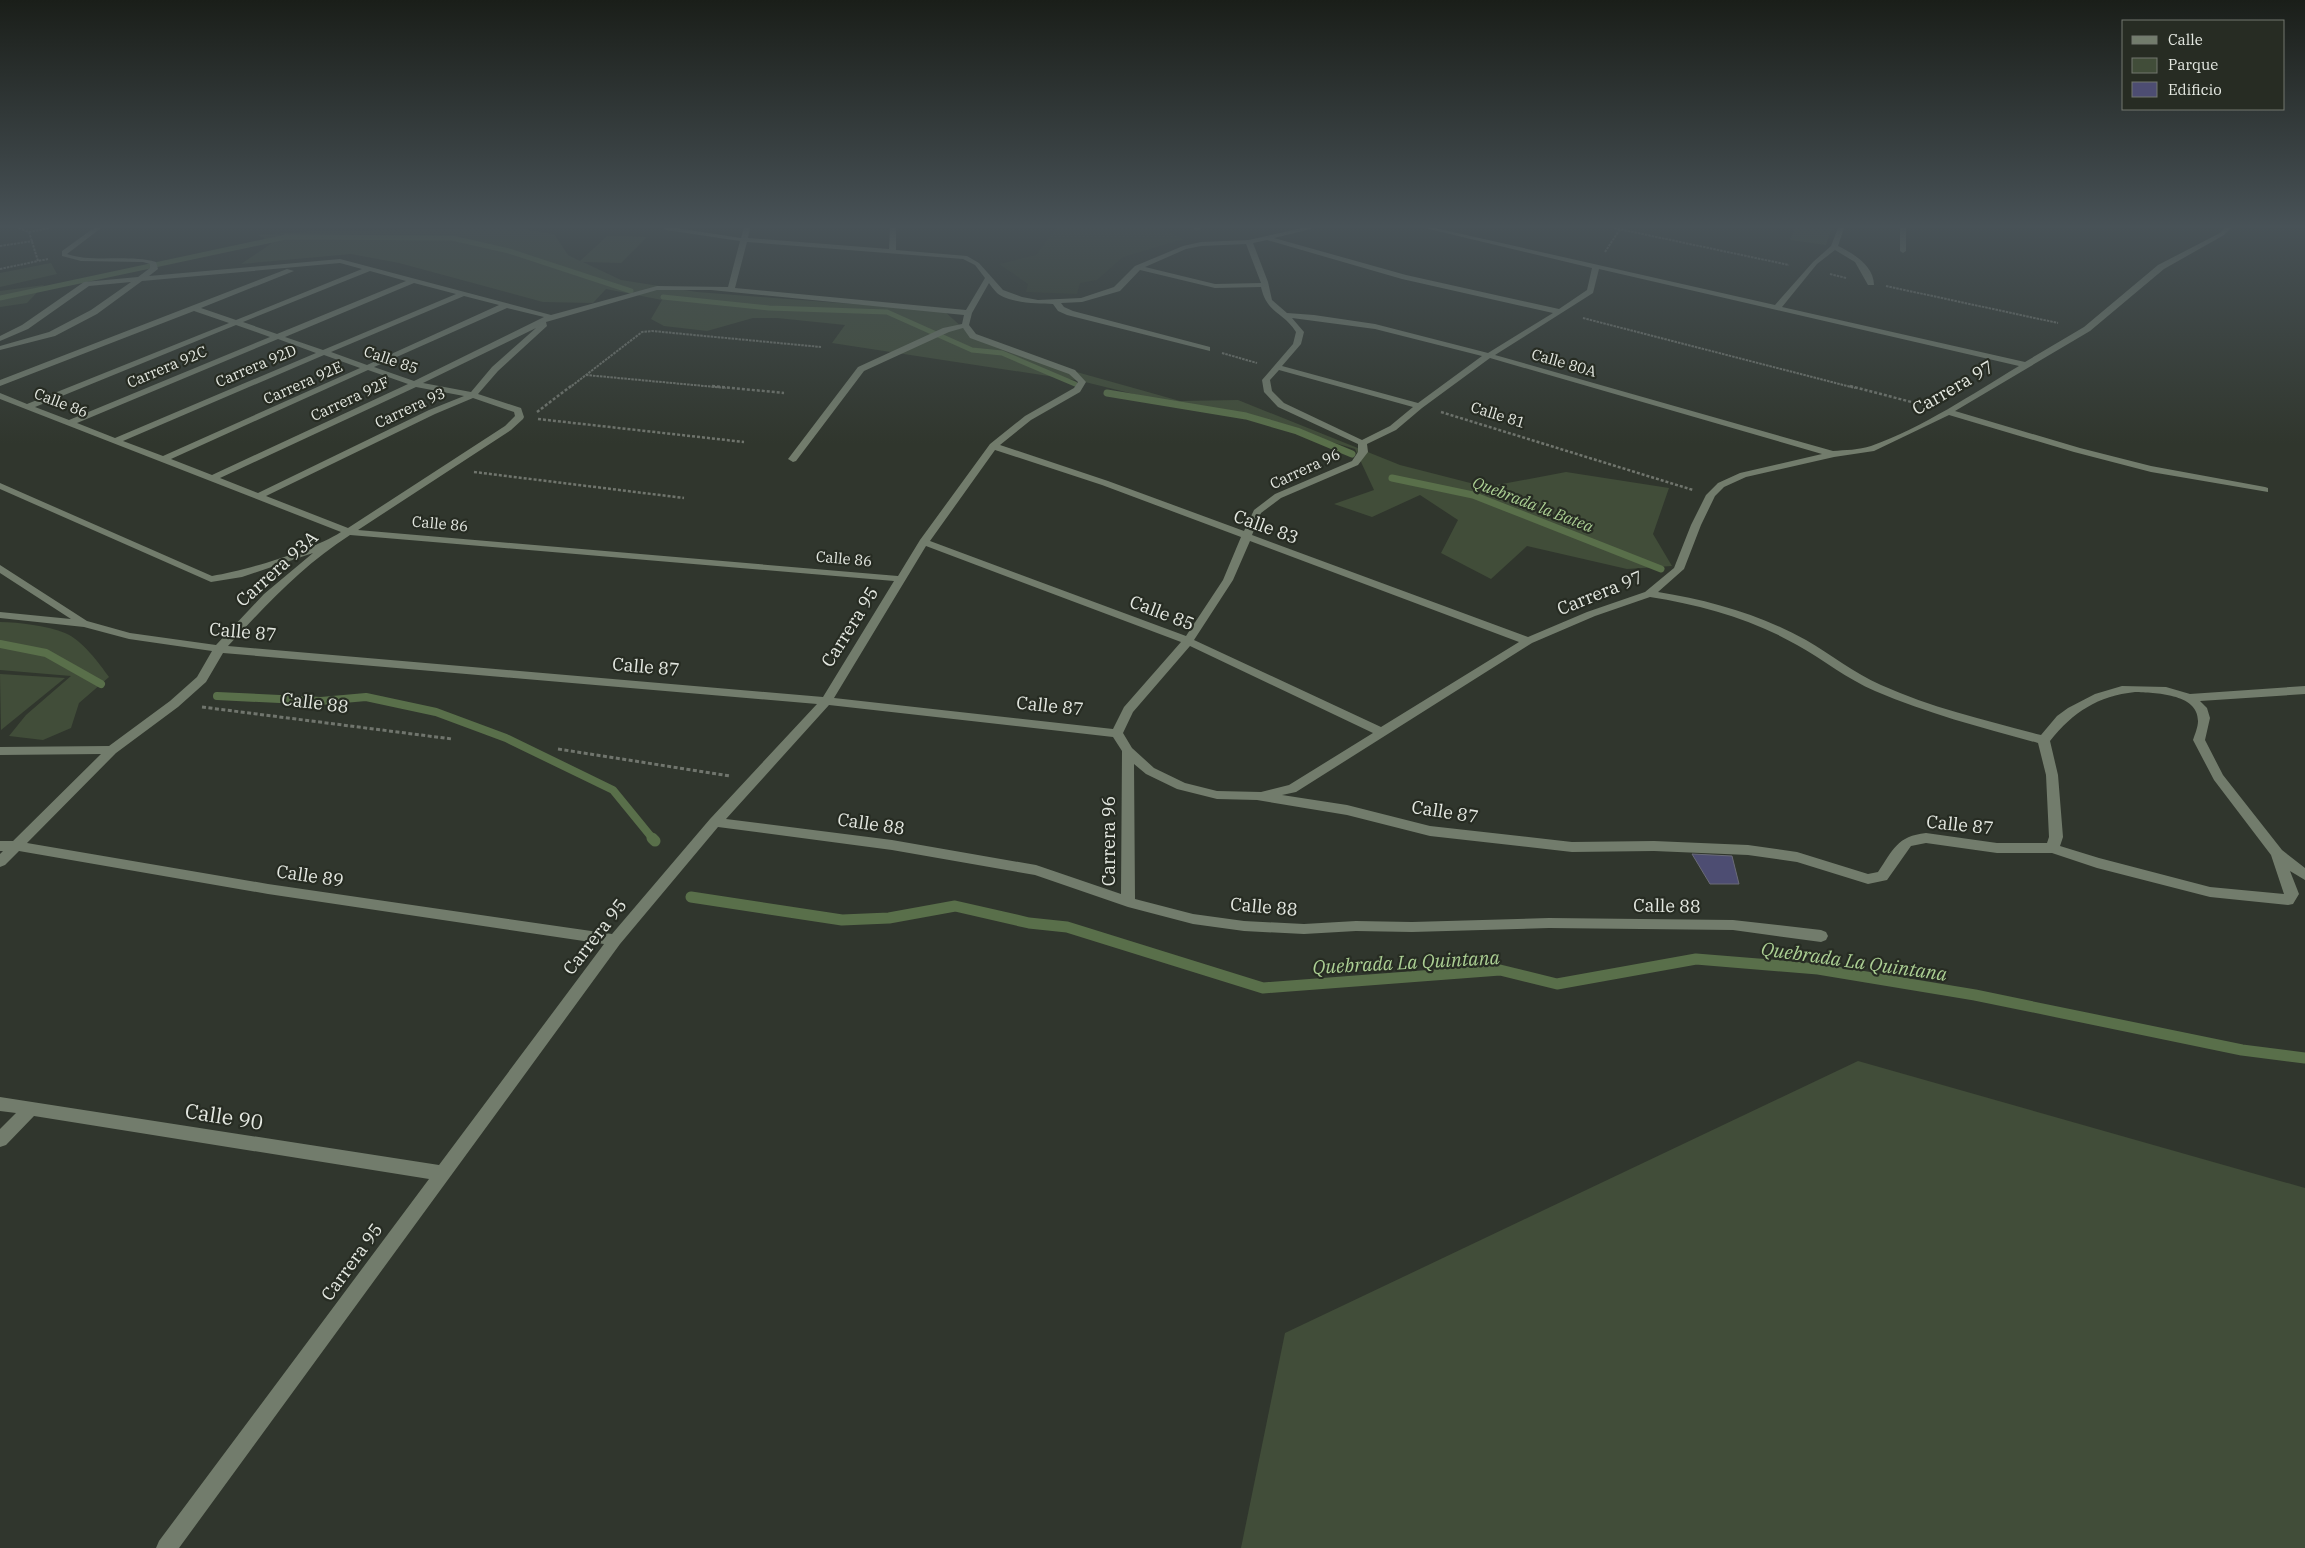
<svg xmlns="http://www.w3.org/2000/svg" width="2305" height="1548" font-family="'IBM Plex Serif',serif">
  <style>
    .built { fill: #363f2f }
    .green { fill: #414d39 }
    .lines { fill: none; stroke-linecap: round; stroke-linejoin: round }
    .stream-far3 { stroke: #596f4a; stroke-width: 5 }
    .stream-far2 { stroke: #596f4a; stroke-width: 7 }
    .stream-far1 { stroke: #596f4a; stroke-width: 8 }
    .stream { stroke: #596f4a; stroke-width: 11 }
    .building { fill: #4d4d72; stroke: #6a6b77 }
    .path-far2 { stroke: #70756d; stroke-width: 2; stroke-dasharray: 2.5 1; stroke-linecap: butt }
    .path-far1 { stroke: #70756d; stroke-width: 2.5; stroke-dasharray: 3 2; stroke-linecap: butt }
    .path { stroke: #70756d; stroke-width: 3; stroke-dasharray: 4 2.5; stroke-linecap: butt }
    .minor { fill: #727c6c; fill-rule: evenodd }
    .labels { text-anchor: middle; stroke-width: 4.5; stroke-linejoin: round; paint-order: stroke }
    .far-street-label { font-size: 15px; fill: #e4e8e1; stroke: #272c23 }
    .far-water-label { font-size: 16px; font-style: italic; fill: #acd094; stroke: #272c23 }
    .street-label { font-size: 18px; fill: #e4e8e1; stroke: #272c23 }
    .water-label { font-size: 19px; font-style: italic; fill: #acd094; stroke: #272c23 }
    .near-street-label { font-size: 21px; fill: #e4e8e1; stroke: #272c23 }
  </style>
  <rect width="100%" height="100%" fill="#30362d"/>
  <path class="built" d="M 1056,228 L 1159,228 L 1184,239 L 1123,257 L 1097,280 L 1080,283 L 1077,294 L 1026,292 L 1028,284 L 999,264 L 1036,255 Z"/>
  <g class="green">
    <path d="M 518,228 L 554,234 L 568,255 L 580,261 L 607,236 L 647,237 L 621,263 L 583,262 L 621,280 L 697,292 L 944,311 L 973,337 L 1073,371 L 1180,401 L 1238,400 L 1400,465 L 1486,487 L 1566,472 L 1669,488 L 1653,534 L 1672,566 L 1627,569 L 1527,546 L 1491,579 L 1441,553 L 1458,520 L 1420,495 L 1372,517 L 1334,504 L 1374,490 L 1355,449 L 1246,416 L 1178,405 L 1081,381 L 832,343 L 845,325 L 777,318 L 753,318 L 707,331 L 664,326 L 651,319 L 662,300 L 606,289 L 593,303 L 543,302 L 399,263 L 351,254 L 241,264 L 272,243 L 258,235 L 312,231 Z"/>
    <path d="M 1795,228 L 1832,228 L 1826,245 L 1790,240 Z"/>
    <path d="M 51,263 L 57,274 L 0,287 L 0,273 Z"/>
    <path d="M 44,285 L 27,303 L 0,307 L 0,291 Z"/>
    <path d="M 0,622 C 19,622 48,626 65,633 C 82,640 99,663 109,677 L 79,703 L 71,728 L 43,740 L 9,736 L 26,715 L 71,676 L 0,670 Z"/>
    <path d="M 0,674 L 65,678 L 1,730 Z"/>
    <path d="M 1858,1061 L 2305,1188 L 2305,1548 L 1241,1548 L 1285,1333 Z"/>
  </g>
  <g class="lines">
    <g class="stream-far3">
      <path d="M 1196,228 L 1198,228"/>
      <path d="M 663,297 L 769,308 L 887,312 L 972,350 L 1002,353 L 1075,384"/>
      <path d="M 0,298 L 286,237 L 452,238 L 509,251 L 631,291"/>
    </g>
    <g class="stream-far2">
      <path d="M 1107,393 L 1246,416 L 1297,431 L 1352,454"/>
      <path d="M 1392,478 L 1473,495 L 1661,569"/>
    </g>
    <g class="stream-far1">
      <path d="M 0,644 L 46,653 L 101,684"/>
      <path d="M 217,696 L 321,701 L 366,697 L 436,712 L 506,738 L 613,790 L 653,839"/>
    </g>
    <g class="stream">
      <path d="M 652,838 L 655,841"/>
      <path d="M 691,897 L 842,920 L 889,918 L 955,906 L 1029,923 L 1067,927 L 1263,988 L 1500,970 L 1557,984 L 1696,959 L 1818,969 L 1975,995 L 2242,1050 L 2305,1058"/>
    </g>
  </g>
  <path class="building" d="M 1692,854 L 1732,856 L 1739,884 L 1710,884 Z"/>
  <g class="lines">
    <g class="path-far2">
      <path d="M 19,228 L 29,232 L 38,261 L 48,259"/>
      <path d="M 1614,228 L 1789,265"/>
      <path d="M 29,232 L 50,228"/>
      <path d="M 0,246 L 33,241"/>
      <path d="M 1605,252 L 1620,229"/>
      <path d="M 0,269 L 38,261"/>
      <path d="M 1830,274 L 1846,278"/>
      <path d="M 1886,286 L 2058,323"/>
      <path d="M 1583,318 L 1855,388"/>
      <path d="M 1222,353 L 1257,363"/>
      <path d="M 586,375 L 726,388"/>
      <path d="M 569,388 L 642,332 L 652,331 L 821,347"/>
    </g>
    <g class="path-far1">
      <path d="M 712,386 L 784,393"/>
      <path d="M 1850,386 L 1923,405"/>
      <path d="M 537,412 L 571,386"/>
      <path d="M 1441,412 L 1693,490"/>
      <path d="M 538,419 L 744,442"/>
      <path d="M 474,472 L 684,498"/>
    </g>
    <g class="path">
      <path d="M 202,707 L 452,739"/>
      <path d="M 558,749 L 730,776"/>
    </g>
    <g class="minor">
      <path d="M 94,228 L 101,228 L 67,254 C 92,263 127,254 156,262 L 158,269 L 149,276 L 340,259 L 551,315 L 657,286 L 728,287 L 740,241 L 666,230 L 663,228 L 676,228 L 741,238 L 744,228 L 750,228 L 748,238 L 889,249 L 890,228 L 896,228 L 896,250 L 967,256 L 979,263 L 1003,290 L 1022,297 L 1038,300 L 1081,298 L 1114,287 L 1135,266 L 1183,246 L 1201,242 L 1249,240 L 1302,228 L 1312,228 L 1311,229 L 1274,238 L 1406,275 L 1559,309 L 1587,290 L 1592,268 L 1425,228 L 1435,228 L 1775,305 L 1813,262 L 1831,246 L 1838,228 L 1844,228 L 1838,246 C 1853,253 1874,266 1874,285 L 1868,285 L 1855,262 L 1835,250 L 1817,264 L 1782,307 L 2025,362 L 2084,327 L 2158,265 L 2220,233 L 2225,228 L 2231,228 L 2224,235 L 2164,269 L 2090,331 L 1955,411 L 2080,448 L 2151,466 L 2265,487 L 2268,488 L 2268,492 L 2151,472 L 2074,452 L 1949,415 L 1874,451 L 1834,457 L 1746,477 L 1724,487 L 1715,496 L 1701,525 L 1684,569 L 1658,592 C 1709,600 1761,615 1806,640 C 1832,655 1854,673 1881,685 C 1932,708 1988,721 2041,735 L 2057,716 L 2068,708 L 2095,694 L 2122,686 L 2166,687 L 2190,694 L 2305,686 L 2305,694 L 2200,701 L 2207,708 L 2210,718 L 2205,740 L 2223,775 L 2282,850 L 2305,868 L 2305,880 L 2290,871 L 2299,894 L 2293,904 L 2288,905 L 2210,897 L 2097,868 L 2052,853 L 1997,853 L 1926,843 L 1911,846 L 1887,880 L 1868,884 L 1797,862 L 1748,855 L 1654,851 L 1572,852 L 1430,836 L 1347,815 L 1257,800 L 1217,799 L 1177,789 L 1146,774 L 1134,764 L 1135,899 L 1193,914 L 1244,921 L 1304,924 L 1356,921 L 1412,922 L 1549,918 L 1733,920 L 1821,930 L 1826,932 L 1828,936 L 1826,940 L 1821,942 L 1733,930 L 1549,928 L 1412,932 L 1356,931 L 1304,934 L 1244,931 L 1193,924 L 1128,907 L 1035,875 L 892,850 L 718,827 L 620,944 L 179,1548 L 156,1548 L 159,1541 L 429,1179 L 34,1116 L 6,1145 L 0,1147 L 0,1129 L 16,1113 L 0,1111 L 0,1097 L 439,1165 L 604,944 L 268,894 L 19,851 L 5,865 L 0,867 L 0,854 L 3,851 L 0,851 L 0,841 L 13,841 L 101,754 L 0,755 L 0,747 L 109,746 L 170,701 L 197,677 L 212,651 L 129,639 L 84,627 L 0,618 L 0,612 L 71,619 L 0,573 L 0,565 L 87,621 L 130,633 L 216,645 L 264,594 L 313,553 L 242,577 L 211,582 L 0,489 L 0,483 L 212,576 C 248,570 311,551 341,532 L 0,399 L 0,393 L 27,404 L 229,323 L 194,311 L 0,386 L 0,380 L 287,269 L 294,271 L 201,308 L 236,320 L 362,269 L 340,263 L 142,281 L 97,314 L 55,336 L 0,350 L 0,346 L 49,332 L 91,310 L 131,282 L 89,286 L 28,329 L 0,341 L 0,336 L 22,325 L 84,282 L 138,277 L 150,268 L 150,264 L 143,262 L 81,261 L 62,256 L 62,251 ZM 1267,240 L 1402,279 L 1553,313 L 1488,353 L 1375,324 L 1314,315 L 1287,313 L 1272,300 L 1268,282 L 1253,243 ZM 747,242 L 963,259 L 975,265 L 985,278 L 966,310 L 735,288 ZM 1246,244 L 1261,283 L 1215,284 L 1145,267 L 1186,249 L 1201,246 ZM 1599,269 L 2019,366 C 1972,394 1924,427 1871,446 C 1859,450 1845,450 1833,451 L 1495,355 L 1593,293 ZM 1140,270 L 1215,288 L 1261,287 C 1267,314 1283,311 1296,332 L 1293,344 L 1262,380 L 1264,392 L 1278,407 L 1358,444 L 1358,452 L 1352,461 L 1275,494 L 1254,510 L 1244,531 L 1108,481 L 1000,445 L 1031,420 L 1080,392 L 1086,382 L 1075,370 L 976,334 L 969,325 L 972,313 L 989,283 C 991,286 994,290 997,293 C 1009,303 1038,304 1053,304 L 1058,311 L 1067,315 L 1210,351 L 1210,347 L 1073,311 L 1064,307 L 1061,303 L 1082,302 L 1120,291 ZM 370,271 L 406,281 L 277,334 L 243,322 ZM 414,283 L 456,294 L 323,350 L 285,337 ZM 657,290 L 711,290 L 964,315 L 962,324 L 943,328 L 858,367 L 788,459 L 793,462 L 796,461 L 864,371 L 949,332 L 963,328 L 970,338 L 1069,374 L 1078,382 L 1074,388 L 1025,416 L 990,444 L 920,540 L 898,576 L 358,530 L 511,430 L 523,419 L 524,417 L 521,408 L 478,394 L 498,371 L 547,326 L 546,322 ZM 464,296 L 499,305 L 367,365 L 331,352 ZM 507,308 L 544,317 L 414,381 L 374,367 ZM 1292,318 L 1375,329 L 1482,356 L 1418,403 L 1282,366 L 1301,344 L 1304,332 ZM 236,325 L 270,337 L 69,420 L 35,407 ZM 536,328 L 492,367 L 471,392 L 423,383 ZM 278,339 L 316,353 L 115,438 L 77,423 ZM 324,355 L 360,368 L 163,456 L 123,441 ZM 1490,358 L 1822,454 L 1740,473 L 1718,483 L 1706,495 L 1691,525 L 1674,568 L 1645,592 L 1587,612 L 1528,637 L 1252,535 L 1261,513 L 1281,498 L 1358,465 L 1368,452 L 1367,444 L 1396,430 L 1422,408 ZM 368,370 L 408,384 L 212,475 L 171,459 ZM 1279,370 L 1413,407 L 1390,426 L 1362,440 L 1284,403 L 1272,391 L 1270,380 ZM 416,387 L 464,396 L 429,410 L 258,493 L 220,478 ZM 473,398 L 514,412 L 515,416 L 505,426 L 348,528 L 266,496 L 435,414 ZM 995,450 L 1102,485 L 1241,537 L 1223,580 L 1186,636 L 930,541 ZM 350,535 L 894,581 L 823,697 L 228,646 C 265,606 303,565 350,535 ZM 1250,541 L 1519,642 L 1381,727 L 1194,640 L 1233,580 ZM 926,546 L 1181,642 L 1124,707 L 1113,729 L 834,698 ZM 1650,597 C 1701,605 1752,619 1797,645 C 1824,660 1847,679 1875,691 C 1928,714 1984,728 2038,743 L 2046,775 L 2049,837 L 2047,843 L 1997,843 L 1926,833 C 1897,836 1893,850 1878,872 L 1868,874 L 1797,852 L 1748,845 L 1654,841 L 1572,842 L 1430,826 L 1347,805 L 1282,795 L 1296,792 L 1532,643 L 1595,616 ZM 1190,646 L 1373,733 L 1289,785 L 1261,792 L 1217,791 L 1185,783 L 1154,768 L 1132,748 L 1123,733 L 1133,712 ZM 223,653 L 817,704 L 710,819 L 612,934 L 268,884 L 27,843 L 116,753 L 178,707 L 206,682 ZM 2135,692 C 2154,693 2198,693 2198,721 C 2198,727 2195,734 2193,740 L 2214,780 L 2271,855 L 2284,894 L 2210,887 L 2099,858 L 2060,846 L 2063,837 L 2058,775 L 2050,741 C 2073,712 2098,696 2135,692 ZM 829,705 L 1113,737 L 1122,751 L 1121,894 L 1036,865 L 892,840 L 726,819 Z"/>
      <path d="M 1900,228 L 1906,228 L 1906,251 L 1903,253 L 1900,251 Z"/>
    </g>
  </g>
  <linearGradient id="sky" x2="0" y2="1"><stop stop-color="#1a1e19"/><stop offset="0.51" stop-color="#485257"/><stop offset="1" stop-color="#485257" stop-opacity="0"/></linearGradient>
  <rect width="2305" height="444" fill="url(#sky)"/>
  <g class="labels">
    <g class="far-street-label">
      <text transform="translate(391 360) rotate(19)" y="5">Calle 85</text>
      <text transform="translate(1564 363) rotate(16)" y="5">Calle 80A</text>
      <text transform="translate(256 366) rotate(-23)" y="5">Carrera 92D</text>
      <text transform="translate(167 367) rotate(-23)" y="5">Carrera 92C</text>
      <text transform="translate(303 383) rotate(-24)" y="5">Carrera 92E</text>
      <text transform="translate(350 399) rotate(-25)" y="5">Carrera 92F</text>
      <text transform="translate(61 403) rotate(21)" y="5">Calle 86</text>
      <text transform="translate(410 408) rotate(-25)" y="5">Carrera 93</text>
      <text transform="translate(1498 415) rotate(17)" y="5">Calle 81</text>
      <text transform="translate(1305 469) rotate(-25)" y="5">Carrera 96</text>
      <text transform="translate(440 524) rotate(5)" y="5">Calle 86</text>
      <text transform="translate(844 559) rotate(5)" y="5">Calle 86</text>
    </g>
    <g class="far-water-label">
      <text transform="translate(1533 504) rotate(21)" y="6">Quebrada la Batea</text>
    </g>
    <g class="street-label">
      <text transform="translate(1953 388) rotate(-30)" y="6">Carrera 97</text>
      <text transform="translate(1266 527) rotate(20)" y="6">Calle 83</text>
      <text transform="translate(277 569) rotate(-42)" y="6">Carrera 93A</text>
      <text transform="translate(1600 593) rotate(-22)" y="6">Carrera 97</text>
      <text transform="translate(1162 613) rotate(21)" y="6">Calle 85</text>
      <text transform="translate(850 627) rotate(-58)" y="6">Carrera 95</text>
      <text transform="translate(243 632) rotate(5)" y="6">Calle 87</text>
      <text transform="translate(646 667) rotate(5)" y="6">Calle 87</text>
      <text transform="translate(315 703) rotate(7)" y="6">Calle 88</text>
      <text transform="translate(1050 706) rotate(6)" y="6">Calle 87</text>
      <text transform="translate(1445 812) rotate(9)" y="6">Calle 87</text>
      <text transform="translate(871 824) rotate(8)" y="6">Calle 88</text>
      <text transform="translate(1960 825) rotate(6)" y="6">Calle 87</text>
      <text transform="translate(1109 841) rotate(-90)" y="6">Carrera 96</text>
      <text transform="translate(310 876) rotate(8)" y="6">Calle 89</text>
      <text transform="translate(1667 906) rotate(1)" y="6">Calle 88</text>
      <text transform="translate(1264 907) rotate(5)" y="6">Calle 88</text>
      <text transform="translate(595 937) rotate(-52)" y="6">Carrera 95</text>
      <text transform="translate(352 1262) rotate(-54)" y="6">Carrera 95</text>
    </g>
    <g class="water-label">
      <text transform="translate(1854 961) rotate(8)" y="7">Quebrada La Quintana</text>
      <text transform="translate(1406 962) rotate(-3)" y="7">Quebrada La Quintana</text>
    </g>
    <g class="near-street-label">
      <text transform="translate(224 1117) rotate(9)" y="7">Calle 90</text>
    </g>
  </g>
  <rect x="2122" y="20" width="162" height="90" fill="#272c23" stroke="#73776f"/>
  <rect x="2132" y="36" width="25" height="8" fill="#727c6c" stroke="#73776f"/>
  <text x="2168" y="45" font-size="15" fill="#e4e8e1">Calle</text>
  <rect x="2132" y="58" width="25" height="15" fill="#414d39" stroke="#73776f"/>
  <text x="2168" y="70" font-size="15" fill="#e4e8e1">Parque</text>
  <rect x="2132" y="82" width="25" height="15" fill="#4d4d72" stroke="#73776f"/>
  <text x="2168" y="95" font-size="15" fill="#e4e8e1">Edificio</text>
</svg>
